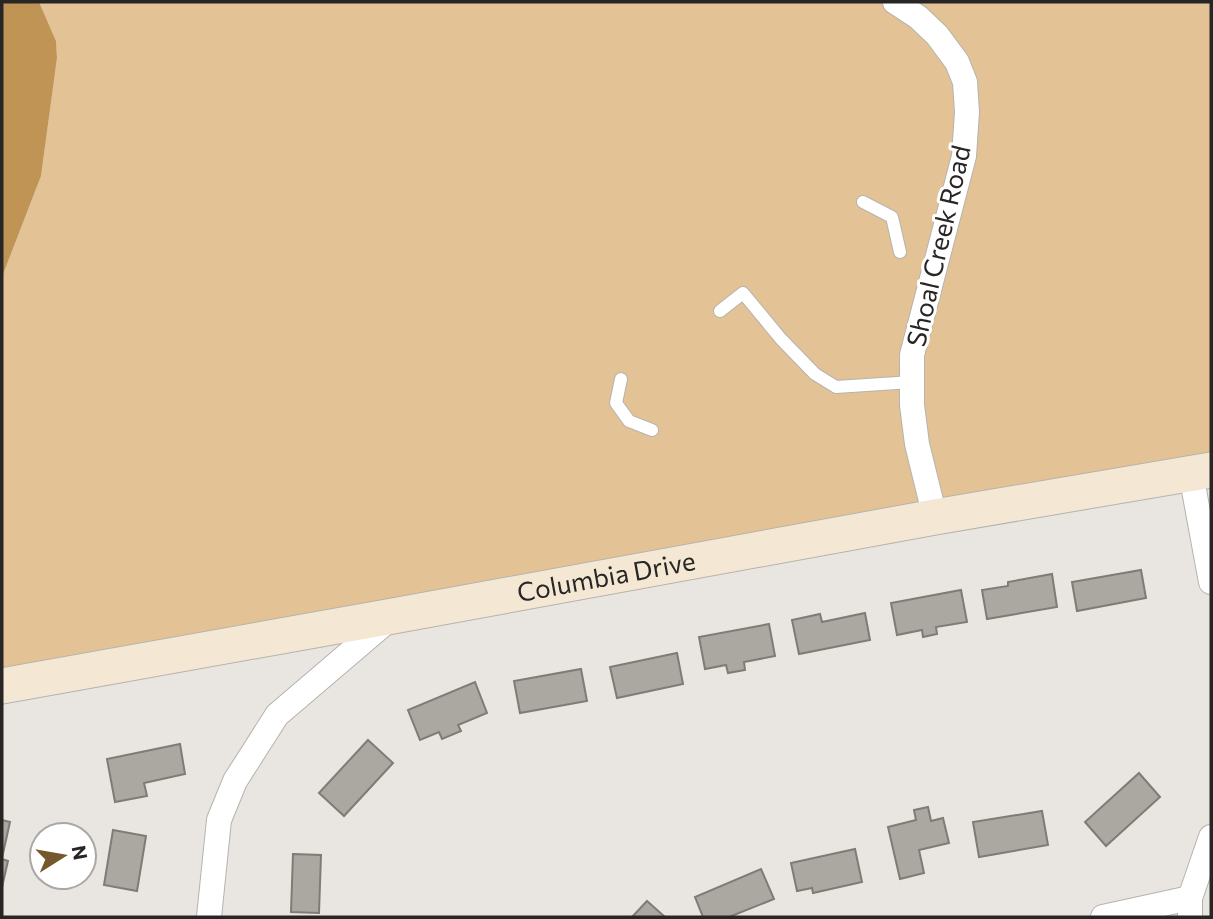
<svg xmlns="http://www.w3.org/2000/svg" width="1213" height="919" font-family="Commissioner,sans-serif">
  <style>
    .green { fill: #e3c396 }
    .water { fill: #bf9455 }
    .building { fill: #aba8a2; stroke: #7f7b76; stroke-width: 2 }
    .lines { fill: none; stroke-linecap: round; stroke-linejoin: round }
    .lane-casing { stroke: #b6b3ad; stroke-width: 14 }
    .street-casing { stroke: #b6b3ad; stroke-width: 26 }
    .secondary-casing { stroke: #b6b3ad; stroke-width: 37 }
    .lane { stroke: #fff; stroke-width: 12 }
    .street { stroke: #fff; stroke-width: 24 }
    .secondary { stroke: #f4e7d4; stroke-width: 35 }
    .labels { text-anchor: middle; stroke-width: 6; stroke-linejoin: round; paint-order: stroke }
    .street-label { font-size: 26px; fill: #282624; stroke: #fff }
  </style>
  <rect width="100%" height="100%" fill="#e9e5e0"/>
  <path class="green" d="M 39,2 L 1211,2 L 1211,458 L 2,683 L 2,277 L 41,176 L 57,58 L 56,41 Z"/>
  <path class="water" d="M 2,2 L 39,2 L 56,41 L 57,58 L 41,176 L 2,277 Z"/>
  <g class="building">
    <path d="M 1141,570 L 1146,598 L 1077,611 L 1072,582 Z"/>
    <path d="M 1052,574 L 1057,607 L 987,619 L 982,590 L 1008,586 L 1008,582 Z"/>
    <path d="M 961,590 L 967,622 L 936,627 L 937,634 L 923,637 L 922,630 L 897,635 L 891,603 Z"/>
    <path d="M 865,613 L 870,640 L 799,654 L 792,620 L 820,614 L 822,622 Z"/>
    <path d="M 769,624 L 775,656 L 744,662 L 745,670 L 728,673 L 726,665 L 705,669 L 699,637 Z"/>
    <path d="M 677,653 L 683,684 L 617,698 L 610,667 Z"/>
    <path d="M 581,669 L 587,701 L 520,713 L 514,681 Z"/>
    <path d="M 475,682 L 487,713 L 458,725 L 461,731 L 442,739 L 439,732 L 420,740 L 408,710 Z"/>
    <path d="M 368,740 L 393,763 L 344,816 L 319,793 Z"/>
    <path d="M 180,744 L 185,774 L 144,783 L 147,796 L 115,802 L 107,759 Z"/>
    <path d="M 1139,773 L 1160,797 L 1106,846 L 1085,822 Z"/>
    <path d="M 928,807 L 931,821 L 943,818 L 949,843 L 919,850 L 924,873 L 900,879 L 888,827 L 916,820 L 914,810 Z"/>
    <path d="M 1042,811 L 1048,845 L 979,857 L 973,822 Z"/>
    <path d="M 2,820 L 10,822 L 2,858 Z"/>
    <path d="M 113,830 L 146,836 L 137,891 L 104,885 Z"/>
    <path d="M 855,849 L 862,882 L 813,893 L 812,888 L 797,891 L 791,863 Z"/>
    <path d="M 293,854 L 321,855 L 319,913 L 291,912 Z"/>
    <path d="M 2,859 L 8,861 L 2,887 Z"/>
    <path d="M 761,869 L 774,899 L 729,917 L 703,917 L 695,897 Z"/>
    <path d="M 647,901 L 665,917 L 632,917 Z"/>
  </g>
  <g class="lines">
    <g class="lane-casing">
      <g id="lane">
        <path d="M 863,202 L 892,217 L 900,252"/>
        <path d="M 720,311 L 743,293 L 781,339 L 815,374 L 836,387 L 912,382"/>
        <path d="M 621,379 L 616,403 L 629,421 L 652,430"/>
      </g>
    </g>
    <g class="street-casing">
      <g id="street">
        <path d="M 895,2 L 918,17 L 937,35 L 957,62 L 965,82 L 967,112 L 964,156 L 912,355 L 912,405 L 917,444 L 935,517"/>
        <path d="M 1191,474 L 1211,582"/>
        <path d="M 209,917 L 219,820 L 235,781 L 277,715 L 393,616"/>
        <path d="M 1103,917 L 1190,898"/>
        <path d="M 1190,917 L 1190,898 L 1211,837"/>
      </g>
    </g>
    <g class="secondary-casing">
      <g id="secondary">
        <path id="s1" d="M 2,686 L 393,616 L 935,517 L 1211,470"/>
      </g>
    </g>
    <use href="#lane" class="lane"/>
    <use href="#street" class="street"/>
    <use href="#secondary" class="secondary"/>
  </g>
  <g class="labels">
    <g class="street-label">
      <text transform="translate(939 246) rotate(-77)" y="9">Shoal Creek Road</text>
      <text dy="9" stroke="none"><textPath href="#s1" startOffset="614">Columbia Drive</textPath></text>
    </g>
  </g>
  <rect width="1213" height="919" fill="none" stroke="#282624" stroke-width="7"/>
  <g transform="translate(63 856) rotate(79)"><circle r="33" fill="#ffffff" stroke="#a9a8a7" stroke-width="2"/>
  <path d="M0-5L12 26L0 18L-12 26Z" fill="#75582b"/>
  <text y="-10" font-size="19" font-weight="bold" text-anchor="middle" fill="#282624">N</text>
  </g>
</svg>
